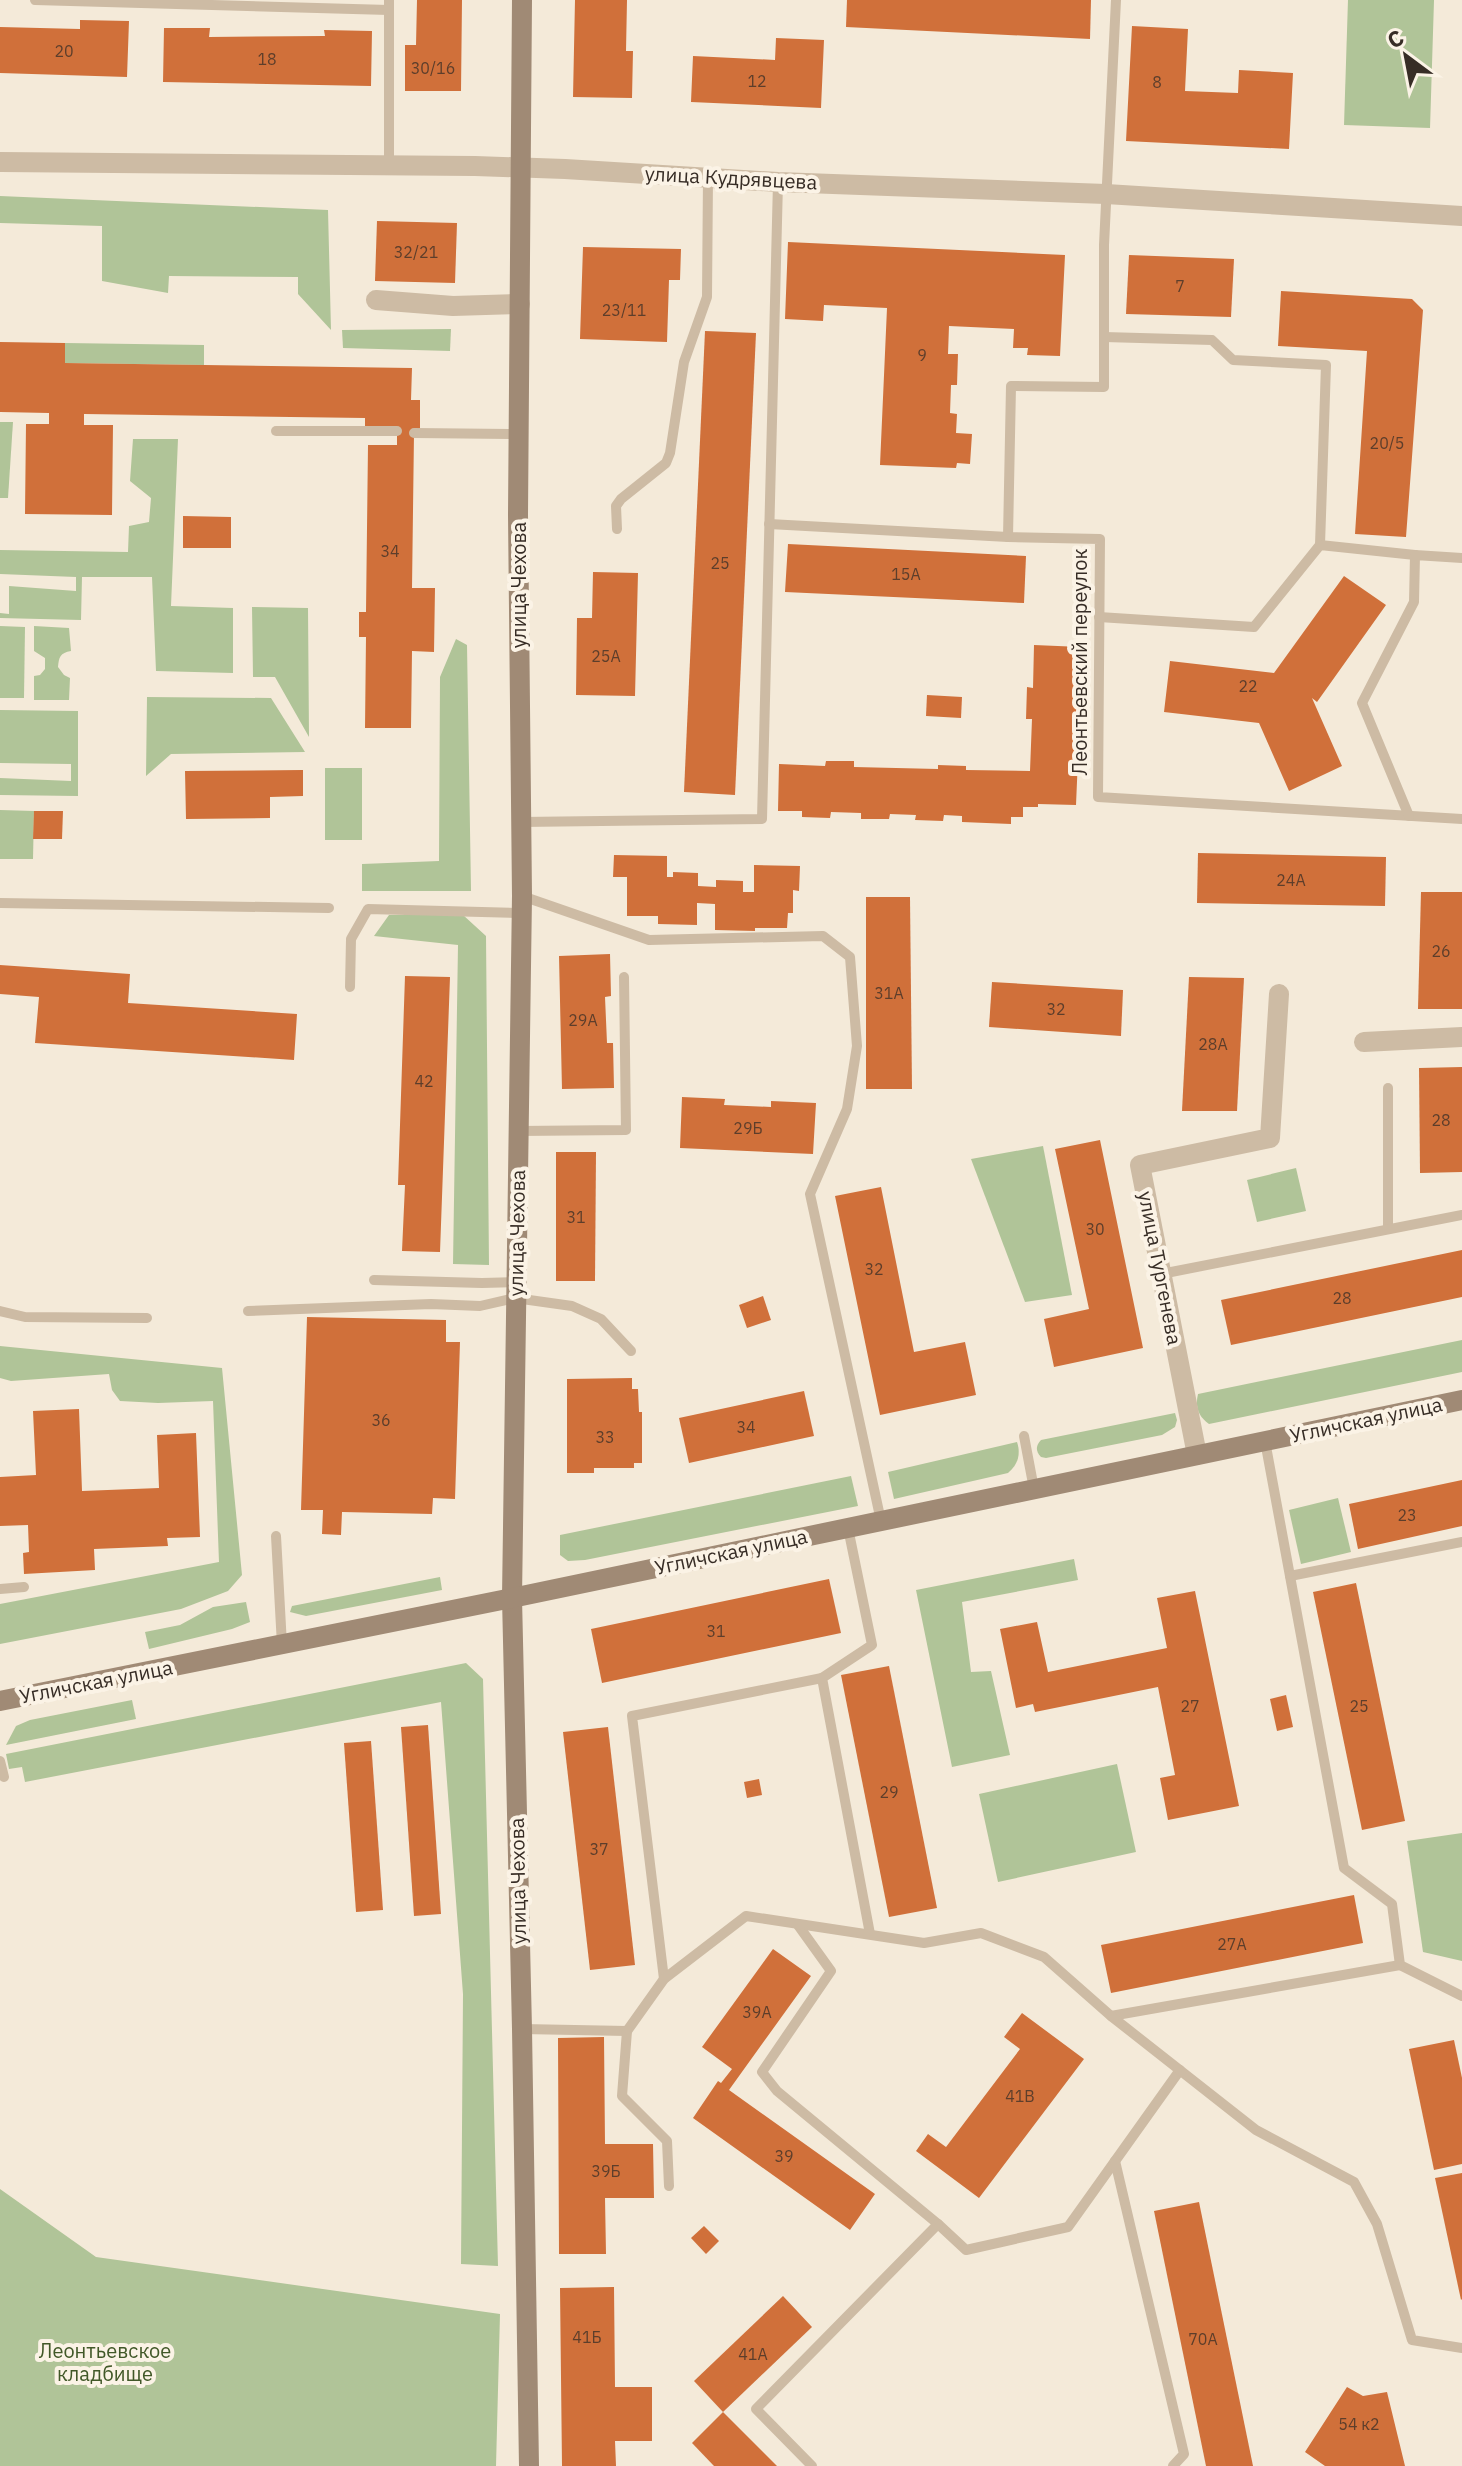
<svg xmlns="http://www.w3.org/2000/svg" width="1462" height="2466" font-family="'IBM Plex Sans',sans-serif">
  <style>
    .green { fill: #b0c498 }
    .building { fill: #d0703a }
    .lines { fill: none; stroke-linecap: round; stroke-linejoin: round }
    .lane { stroke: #cdbba4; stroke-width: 10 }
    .street { stroke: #cdbba4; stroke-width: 20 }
    .secondary { stroke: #a08a75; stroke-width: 20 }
    .labels { text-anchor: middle; stroke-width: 8; stroke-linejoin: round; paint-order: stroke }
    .number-label { font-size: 16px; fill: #5d3e2b }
    .street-label { font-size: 20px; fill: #372d26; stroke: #fbf3e6 }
    .park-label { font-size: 20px; fill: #415828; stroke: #fbf3e6 }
  </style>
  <rect width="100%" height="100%" fill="#f4ead9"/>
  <g class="green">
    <path d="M 1348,0 L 1434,0 L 1430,128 L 1344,125 Z"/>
    <path d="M 0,196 L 328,210 L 331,330 L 298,294 L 298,277 L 169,276 L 168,293 L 102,281 L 102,226 L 0,223 Z"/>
    <path d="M 451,329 L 450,351 L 343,348 L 342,330 Z"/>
    <path d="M 65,343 L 204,345 L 204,365 L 65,363 Z"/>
    <path d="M 0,422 L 13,422 L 8,498 L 0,498 Z"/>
    <path d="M 133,439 L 178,439 L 171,606 L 233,608 L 233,673 L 156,671 L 152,577 L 82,577 L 81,620 L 0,618 L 0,613 L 9,614 L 9,586 L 76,591 L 76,577 L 0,574 L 0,550 L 128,552 L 129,526 L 149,522 L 151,498 L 130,481 Z"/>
    <path d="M 252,607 L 308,608 L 309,737 L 275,677 L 253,677 Z"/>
    <path d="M 0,626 L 25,627 L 24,698 L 0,698 Z"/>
    <path d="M 34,626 L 69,628 L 71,651 C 60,653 59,657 58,667 L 64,675 L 70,678 L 69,700 L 34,700 L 34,676 L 40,675 L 45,669 L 45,658 L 34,651 Z"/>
    <path d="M 456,639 L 467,645 L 471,891 L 362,891 L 362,864 L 439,861 L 440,677 Z"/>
    <path d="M 147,697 L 271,698 L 305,752 L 171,754 L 146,776 Z"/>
    <path d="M 0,710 L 78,711 L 78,796 L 0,795 L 0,778 L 71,781 L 71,764 L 0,763 Z"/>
    <rect x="325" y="768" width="37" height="72"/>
    <path d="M 0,810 L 34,811 L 33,859 L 0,859 Z"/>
    <path d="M 389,915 L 463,915 L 486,936 L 489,1265 L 453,1264 L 458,945 L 374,936 Z"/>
    <path d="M 1043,1146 L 1072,1295 L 1025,1302 L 971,1159 Z"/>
    <path d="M 1296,1168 L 1306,1211 L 1257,1222 L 1247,1180 Z"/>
    <path d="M 1462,1340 L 1462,1372 L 1209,1424 C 1198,1416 1195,1407 1198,1394 Z"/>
    <path d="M 0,1346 L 222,1368 L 242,1575 L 228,1591 L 181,1609 L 0,1644 L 0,1604 L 219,1562 L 213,1401 L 158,1403 L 120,1401 L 112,1390 L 109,1374 L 11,1381 L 0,1378 Z"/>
    <path d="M 1175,1413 L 1177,1420 L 1175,1427 L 1162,1435 L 1046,1458 L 1041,1457 C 1035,1451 1036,1445 1041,1440 Z"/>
    <path d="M 1017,1442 C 1021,1454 1018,1465 1008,1473 L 894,1499 L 888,1472 Z"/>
    <path d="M 851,1476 L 858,1506 L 585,1560 L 568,1561 L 560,1555 L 560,1535 Z"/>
    <path d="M 1338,1498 L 1351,1552 L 1301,1564 L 1289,1510 Z"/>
    <path d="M 1074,1559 L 1078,1580 L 962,1602 L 971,1672 L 991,1671 L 1010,1755 L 952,1767 L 916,1590 Z"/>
    <path d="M 440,1577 L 442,1590 L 306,1616 L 290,1612 L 292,1606 Z"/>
    <path d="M 246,1602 L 250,1622 L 232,1629 L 149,1649 L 145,1632 L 180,1625 L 213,1607 Z"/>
    <path d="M 466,1663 L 483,1679 L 498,2266 L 461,2264 L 463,1994 L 441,1702 L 25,1782 L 22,1767 L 9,1769 L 6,1754 Z"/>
    <path d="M 132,1700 L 136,1719 L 6,1745 L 16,1726 L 30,1720 Z"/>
    <path d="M 1117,1764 L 1136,1852 L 998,1882 L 979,1794 Z"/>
    <path d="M 1462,1833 L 1462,1961 L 1423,1952 L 1407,1841 Z"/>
    <path d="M 0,2189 L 96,2257 L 500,2314 L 496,2466 L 0,2466 Z"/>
  </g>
  <g class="building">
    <path d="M 417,0 L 462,0 L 461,91 L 405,91 L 405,45 L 416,45 Z"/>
    <path d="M 575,0 L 627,0 L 626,51 L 633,51 L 632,98 L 573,97 Z"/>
    <path d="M 847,0 L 1091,0 L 1090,39 L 846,27 Z"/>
    <path d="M 80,20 L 129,21 L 127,77 L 0,73 L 0,27 L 80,29 Z"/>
    <path d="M 1132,26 L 1188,29 L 1185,91 L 1238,93 L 1239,70 L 1293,73 L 1289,149 L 1126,141 Z"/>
    <path d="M 164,28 L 210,28 L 209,37 L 325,36 L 324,30 L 372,31 L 371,86 L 163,82 Z"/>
    <path d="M 776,38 L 824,40 L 821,108 L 691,102 L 693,56 L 775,60 Z"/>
    <path d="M 377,221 L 457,223 L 455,283 L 375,281 Z"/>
    <path d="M 788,242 L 1065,255 L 1060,356 L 1027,355 L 1028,348 L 1013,348 L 1014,329 L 949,326 L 948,354 L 958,354 L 957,385 L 951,385 L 950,413 L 957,414 L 956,433 L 972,434 L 970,464 L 957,463 L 956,468 L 880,465 L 887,308 L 824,305 L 823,321 L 785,319 Z"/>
    <path d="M 583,247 L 681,249 L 680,280 L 669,280 L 667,342 L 580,339 Z"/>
    <path d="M 1129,255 L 1234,259 L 1231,317 L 1126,314 Z"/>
    <path d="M 1281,291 L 1412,299 L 1423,310 L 1406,537 L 1355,534 L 1367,351 L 1278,346 Z"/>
    <path d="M 705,331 L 756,333 L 735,795 L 684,792 Z"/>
    <path d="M 0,342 L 65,343 L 65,363 L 412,368 L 411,400 L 420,400 L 420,432 L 414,433 L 412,588 L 435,588 L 434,652 L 412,651 L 411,728 L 365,728 L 366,637 L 359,637 L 359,612 L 366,612 L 368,445 L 397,445 L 397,431 L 365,431 L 365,418 L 84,414 L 84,425 L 113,425 L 112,515 L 25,514 L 26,424 L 49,424 L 49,413 L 0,412 Z"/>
    <path d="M 183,516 L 231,517 L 231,548 L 183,548 Z"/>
    <path d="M 788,544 L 1026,556 L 1024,603 L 785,592 Z"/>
    <path d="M 593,572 L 638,573 L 635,696 L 576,695 L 577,618 L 592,618 Z"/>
    <path d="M 1344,576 L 1386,605 L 1317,702 L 1312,698 L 1342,766 L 1289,791 L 1259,723 L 1164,712 L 1170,661 L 1274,673 Z"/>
    <path d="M 1034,645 L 1081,647 L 1081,649 L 1084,649 L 1083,695 L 1079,695 L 1079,716 L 1082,716 L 1080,758 L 1078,758 L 1076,805 L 1038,804 L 1038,807 L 1023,807 L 1023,817 L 1011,817 L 1011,824 L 962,822 L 962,816 L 944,815 L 943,821 L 915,820 L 916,815 L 890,814 L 889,819 L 861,819 L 861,813 L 831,812 L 830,818 L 802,817 L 802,811 L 778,811 L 779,764 L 825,766 L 826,761 L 854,761 L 854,767 L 938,769 L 938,765 L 966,766 L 966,770 L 1030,771 L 1032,719 L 1026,719 L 1027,687 L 1033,688 Z"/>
    <path d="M 927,695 L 962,697 L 961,718 L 926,716 Z"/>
    <path d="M 303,770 L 303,796 L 270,797 L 270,818 L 186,819 L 185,771 Z"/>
    <path d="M 34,811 L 63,811 L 62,839 L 33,839 Z"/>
    <path d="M 1198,853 L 1386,857 L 1385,906 L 1197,903 Z"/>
    <path d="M 614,855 L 667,856 L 667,877 L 673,877 L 673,872 L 698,873 L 698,886 L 716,887 L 716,880 L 743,881 L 743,892 L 754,892 L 754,865 L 800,866 L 799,891 L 793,890 L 793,913 L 788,913 L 787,928 L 755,928 L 755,931 L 715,930 L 715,904 L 697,903 L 697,925 L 658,924 L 658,916 L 627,916 L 627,877 L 613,877 Z"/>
    <path d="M 1421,892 L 1462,892 L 1462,1009 L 1418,1009 Z"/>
    <path d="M 866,897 L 910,897 L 912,1089 L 866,1089 Z"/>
    <path d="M 610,954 L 611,996 L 605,997 L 607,1043 L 613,1043 L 614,1088 L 562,1089 L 559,956 Z"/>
    <path d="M 0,965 L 130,974 L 128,1003 L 297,1014 L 294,1060 L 35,1043 L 39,997 L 0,994 Z"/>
    <path d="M 405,976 L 450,977 L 440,1252 L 402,1251 L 405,1185 L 398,1185 Z"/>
    <path d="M 1189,977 L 1244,978 L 1237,1111 L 1182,1111 Z"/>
    <path d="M 992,982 L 1123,990 L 1121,1036 L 989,1027 Z"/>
    <path d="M 1462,1067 L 1462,1172 L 1420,1173 L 1419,1068 Z"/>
    <path d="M 682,1097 L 725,1099 L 724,1105 L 771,1107 L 771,1101 L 816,1103 L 813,1154 L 680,1148 Z"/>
    <path d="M 1100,1140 L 1143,1348 L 1054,1367 L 1044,1319 L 1089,1309 L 1055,1149 Z"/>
    <path d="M 556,1152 L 596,1152 L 595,1281 L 556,1281 Z"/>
    <path d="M 881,1187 L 914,1352 L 965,1342 L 976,1395 L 880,1415 L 835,1196 Z"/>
    <path d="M 1462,1250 L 1462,1297 L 1231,1345 L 1221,1300 Z"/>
    <path d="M 763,1296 L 771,1320 L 747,1328 L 739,1305 Z"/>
    <path d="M 307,1317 L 446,1320 L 446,1342 L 460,1342 L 455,1499 L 433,1498 L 432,1514 L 342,1512 L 341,1535 L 322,1534 L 323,1510 L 301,1510 Z"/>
    <path d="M 632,1378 L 632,1389 L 638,1389 L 639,1412 L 642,1412 L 642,1463 L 634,1463 L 634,1468 L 594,1468 L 594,1473 L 567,1473 L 567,1379 Z"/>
    <path d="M 804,1391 L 814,1436 L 689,1463 L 679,1418 Z"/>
    <path d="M 79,1409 L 82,1491 L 159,1488 L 157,1435 L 196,1433 L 200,1537 L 167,1538 L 168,1546 L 94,1549 L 95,1570 L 24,1574 L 23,1553 L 29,1552 L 28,1525 L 0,1526 L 0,1477 L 36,1475 L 33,1411 Z"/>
    <path d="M 1462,1480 L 1462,1526 L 1358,1549 L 1349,1504 Z"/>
    <path d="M 829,1579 L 841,1633 L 602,1683 L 591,1629 Z"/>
    <path d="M 1356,1583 L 1405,1821 L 1362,1830 L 1313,1592 Z"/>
    <path d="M 1195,1591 L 1239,1806 L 1168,1820 L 1160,1778 L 1175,1775 L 1158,1687 L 1035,1712 L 1033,1704 L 1016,1708 L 1000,1629 L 1037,1622 L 1048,1672 L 1167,1648 L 1157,1598 Z"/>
    <path d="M 889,1666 L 937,1908 L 889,1917 L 841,1675 Z"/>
    <path d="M 1286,1695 L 1293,1727 L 1277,1731 L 1270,1699 Z"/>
    <path d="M 428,1725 L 441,1914 L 414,1916 L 401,1727 Z"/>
    <path d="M 608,1727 L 635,1965 L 590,1970 L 563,1732 Z"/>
    <path d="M 371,1741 L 383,1910 L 356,1912 L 344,1743 Z"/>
    <path d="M 759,1779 L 762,1795 L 747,1798 L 744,1782 Z"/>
    <path d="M 1354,1895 L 1363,1943 L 1111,1993 L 1101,1945 Z"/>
    <path d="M 773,1949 L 811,1976 L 729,2090 L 875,2194 L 850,2230 L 693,2118 L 718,2081 L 721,2083 L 732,2069 L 702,2047 Z"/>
    <path d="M 1022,2013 L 1084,2059 L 979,2198 L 916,2151 L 928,2134 L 946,2147 L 1020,2049 L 1004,2037 Z"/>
    <path d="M 604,2037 L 605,2144 L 653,2144 L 654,2198 L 605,2198 L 606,2254 L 559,2254 L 558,2038 Z"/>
    <path d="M 1454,2040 L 1462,2078 L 1462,2164 L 1434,2170 L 1409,2049 Z"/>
    <path d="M 1462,2173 L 1462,2299 L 1461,2300 L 1435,2178 Z"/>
    <path d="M 1199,2202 L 1253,2466 L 1206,2466 L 1154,2211 Z"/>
    <path d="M 704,2226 L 719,2241 L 706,2254 L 691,2238 Z"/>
    <path d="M 614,2287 L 615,2387 L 652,2387 L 652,2441 L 615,2441 L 616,2466 L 562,2466 L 560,2288 Z"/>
    <path d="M 783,2296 L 812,2327 L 723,2412 L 694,2381 Z"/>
    <path d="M 1347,2387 L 1363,2396 L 1387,2392 L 1405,2466 L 1325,2466 L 1305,2452 Z"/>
    <path d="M 723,2412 L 777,2466 L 714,2466 L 692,2443 Z"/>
  </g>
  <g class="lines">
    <g class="lane">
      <path d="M 35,0 L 389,10"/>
      <path d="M 389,165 L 389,0"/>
      <path d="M 1104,337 L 1212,340 L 1233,360 L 1326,365 L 1320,545"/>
      <path d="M 276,431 L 397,431"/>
      <path d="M 414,433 L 519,434"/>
      <path d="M 769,524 L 1008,537 L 1100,539 L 1098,797 L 1462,819"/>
      <path d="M 617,529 L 616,506 L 621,499 L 666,463 L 670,453 L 684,362 L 707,297 L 708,177"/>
      <path d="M 1008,537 L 1011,386 L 1104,387 L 1104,245 L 1116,0"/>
      <path d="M 1099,617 L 1254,627 L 1320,545 L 1415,555"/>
      <path d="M 1409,816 L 1362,703 L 1414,602 L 1415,555 L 1462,558"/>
      <path d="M 521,822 L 762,819 L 778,182"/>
      <path d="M 522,896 L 649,940 L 823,936 L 850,957 L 857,1046 L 847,1109 L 810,1194 L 881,1521"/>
      <path d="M 0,903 L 329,908"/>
      <path d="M 350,987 L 351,939 L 368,909 L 522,913"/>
      <path d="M 518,1131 L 626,1130 L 624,977"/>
      <path d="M 1388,1229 L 1388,1088"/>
      <path d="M 1161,1274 L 1462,1215"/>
      <path d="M 374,1280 L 482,1283 L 516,1282"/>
      <path d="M 0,1311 L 25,1317 L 147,1318"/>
      <path d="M 248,1311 L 431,1304 L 480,1306 L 515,1298 L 572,1306 L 601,1319 L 631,1351"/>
      <path d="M 1024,1436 L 1034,1489"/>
      <path d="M 1265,1441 L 1344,1868 L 1392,1904 L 1400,1965 L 1462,1996"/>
      <path d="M 848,1528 L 872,1645 L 822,1678 L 870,1934"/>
      <path d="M 276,1536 L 282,1645"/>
      <path d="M 1290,1576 L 1462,1542"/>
      <path d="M 0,1589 L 24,1587"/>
      <path d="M 0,1761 L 4,1777"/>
      <path d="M 798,1925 L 831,1971 L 762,2072 L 777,2091 L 938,2224 L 966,2250 L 1068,2227 L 1180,2070"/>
      <path d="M 664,1979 L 632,1716 L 822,1678"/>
      <path d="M 1111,2016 L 1400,1965"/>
      <path d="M 522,2029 L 627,2031 L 664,1979 L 746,1916 L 924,1943 L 981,1933 L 1044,1957 L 1111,2016 L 1256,2130 L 1354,2182 L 1377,2224 L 1412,2340 L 1462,2348"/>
      <path d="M 627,2031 L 622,2096 L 667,2141 L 669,2186"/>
      <path d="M 1115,2161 L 1184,2454 L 1173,2466"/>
      <path d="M 812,2466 L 756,2409 L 938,2224"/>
    </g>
    <g class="street">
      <path d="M 0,162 L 475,166 L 565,169 L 778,182 L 1106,194 L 1462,216"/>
      <path d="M 376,300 L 453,306 L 520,304"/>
      <path d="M 1364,1042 L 1462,1037"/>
      <path d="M 1197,1455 L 1140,1165 L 1270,1138 L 1279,994"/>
    </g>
    <g class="secondary">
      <path d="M 522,0 L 518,515 L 522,896 L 512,1598 L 522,2029 L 529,2466"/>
      <path d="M 0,1701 L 512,1598 L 1462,1400"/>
    </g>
  </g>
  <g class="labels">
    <g class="number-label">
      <text x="64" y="57">20</text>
      <text x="267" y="65">18</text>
      <text x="433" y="74">30/16</text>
      <text x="757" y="87">12</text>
      <text x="1157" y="88">8</text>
      <text x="416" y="258">32/21</text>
      <text x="1180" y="292">7</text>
      <text x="624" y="316">23/11</text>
      <text x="922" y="361">9</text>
      <text x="1387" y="449">20/5</text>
      <text x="390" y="557">34</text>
      <text x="720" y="569">25</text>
      <text x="906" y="580">15А</text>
      <text x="606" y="662">25А</text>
      <text x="1248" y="692">22</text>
      <text x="1291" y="886">24А</text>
      <text x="1441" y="957">26</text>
      <text x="889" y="999">31А</text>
      <text x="1056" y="1015">32</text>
      <text x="583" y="1026">29А</text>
      <text x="1213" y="1050">28А</text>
      <text x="424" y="1087">42</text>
      <text x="1441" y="1126">28</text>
      <text x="748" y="1134">29Б</text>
      <text x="576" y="1223">31</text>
      <text x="1095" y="1235">30</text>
      <text x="874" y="1275">32</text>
      <text x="1342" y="1304">28</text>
      <text x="381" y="1426">36</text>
      <text x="746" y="1433">34</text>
      <text x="605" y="1443">33</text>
      <text x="1407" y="1521">23</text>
      <text x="716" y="1637">31</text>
      <text x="1190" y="1712">27</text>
      <text x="1359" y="1712">25</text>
      <text x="889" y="1798">29</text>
      <text x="599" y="1855">37</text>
      <text x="1232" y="1950">27А</text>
      <text x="757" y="2018">39А</text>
      <text x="1020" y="2102">41В</text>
      <text x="784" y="2162">39</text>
      <text x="606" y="2177">39Б</text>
      <text x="587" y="2343">41Б</text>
      <text x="1203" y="2345">70А</text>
      <text x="753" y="2360">41А</text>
      <text x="1359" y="2430">54 к2</text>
    </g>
    <g class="street-label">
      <text transform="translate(731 178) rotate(3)" y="7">улица Кудрявцева</text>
      <text transform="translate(519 585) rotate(-90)" y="7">улица Чехова</text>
      <text transform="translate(1080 662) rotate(-90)" y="7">Леонтьевский переулок</text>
      <text transform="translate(517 1233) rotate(-89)" y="7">улица Чехова</text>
      <text transform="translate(1160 1268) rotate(79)" y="7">улица Тургенева</text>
      <text transform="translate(1366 1420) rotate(-12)" y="7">Угличская улица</text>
      <text transform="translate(731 1552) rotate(-12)" y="7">Угличская улица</text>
      <text transform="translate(96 1682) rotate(-11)" y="7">Угличская улица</text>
      <text transform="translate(518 1881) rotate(-91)" y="7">улица Чехова</text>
    </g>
    <g class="park-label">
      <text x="105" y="2358">Леонтьевское<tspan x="105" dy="23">кладбище</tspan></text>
    </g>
  </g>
  <g transform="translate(1406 56) rotate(328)" stroke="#fbf3e6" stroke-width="6" paint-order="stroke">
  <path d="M0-6L14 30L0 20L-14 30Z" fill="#372d26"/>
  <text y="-12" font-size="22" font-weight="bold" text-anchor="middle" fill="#372d26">С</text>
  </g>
</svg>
